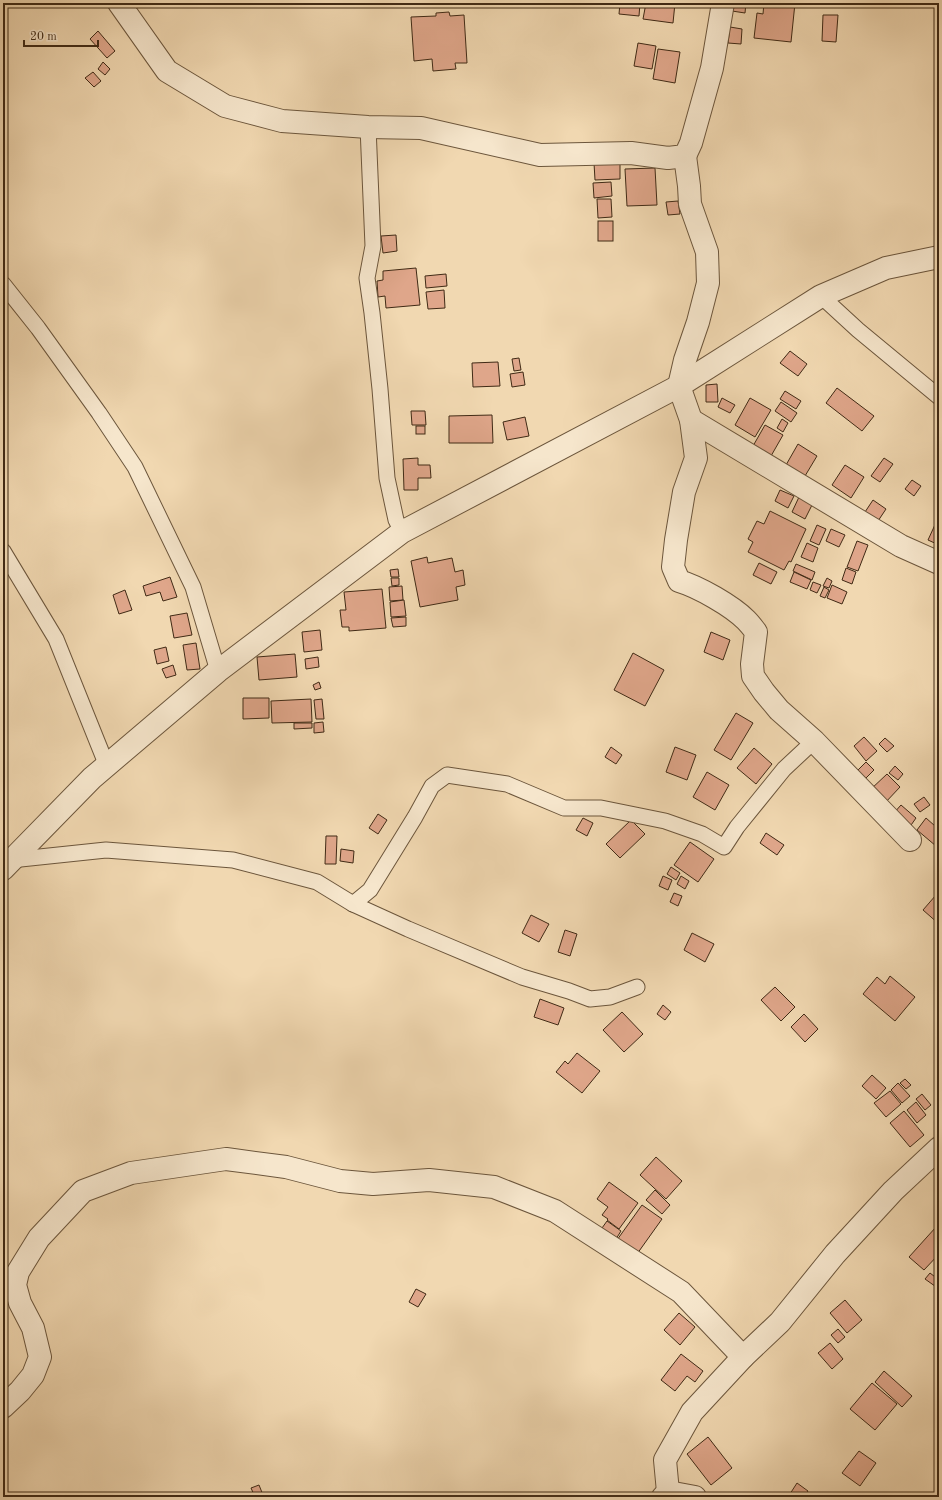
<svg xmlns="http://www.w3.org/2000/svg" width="942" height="1500" font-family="'Old Standard TT',serif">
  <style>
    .building { fill: #dfa68a; stroke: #402a15 }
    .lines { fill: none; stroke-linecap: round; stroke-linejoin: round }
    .lane-casing { stroke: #6c563c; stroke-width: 17 }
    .street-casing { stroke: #6c563c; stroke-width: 24 }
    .lane { stroke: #f6e6cc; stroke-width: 15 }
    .street { stroke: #f6e6cc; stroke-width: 22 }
  </style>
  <rect width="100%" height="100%" fill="#f1d8b1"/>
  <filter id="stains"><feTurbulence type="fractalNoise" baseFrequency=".005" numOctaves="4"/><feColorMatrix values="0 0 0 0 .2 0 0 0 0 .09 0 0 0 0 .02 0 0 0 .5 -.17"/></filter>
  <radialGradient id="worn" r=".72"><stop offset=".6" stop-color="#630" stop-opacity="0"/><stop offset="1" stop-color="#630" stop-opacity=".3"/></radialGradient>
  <g class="building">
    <path d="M 620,3 L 640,3 L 639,16 L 619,14 Z"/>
    <path d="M 646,3 L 675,3 L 673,23 L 643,19 Z"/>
    <path d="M 733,3 L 746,3 L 745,13 L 732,11 Z"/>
    <path d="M 764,3 L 795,3 L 791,42 L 754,38 L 757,13 L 763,14 Z"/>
    <path d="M 449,12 L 450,16 L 464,15 L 467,63 L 455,63 L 456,69 L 433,71 L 432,59 L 414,61 L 411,17 L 436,16 L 436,13 Z"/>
    <path d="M 823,15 L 838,15 L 836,42 L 822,41 Z"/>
    <path d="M 730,27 L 742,29 L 741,44 L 728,43 Z"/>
    <path d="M 98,31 L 115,51 L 107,58 L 90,39 Z"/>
    <path d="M 638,43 L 656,46 L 652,69 L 634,66 Z"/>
    <path d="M 658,49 L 680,52 L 675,83 L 653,79 Z"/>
    <path d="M 103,62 L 110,69 L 105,75 L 98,69 Z"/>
    <path d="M 93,72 L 101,81 L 94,87 L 85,78 Z"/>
    <path d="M 620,162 L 620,179 L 595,180 L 594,163 Z"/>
    <path d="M 655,168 L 657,205 L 627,206 L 625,169 Z"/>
    <path d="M 611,182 L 612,196 L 594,198 L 593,183 Z"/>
    <path d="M 597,199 L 611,199 L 612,217 L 598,218 Z"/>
    <path d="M 678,201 L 680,214 L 668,215 L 666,202 Z"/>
    <rect x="598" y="221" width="15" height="20"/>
    <path d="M 396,235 L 397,251 L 383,253 L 381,236 Z"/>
    <path d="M 416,268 L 420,305 L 386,308 L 385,296 L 378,297 L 377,281 L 383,280 L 383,271 Z"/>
    <path d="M 446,274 L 447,286 L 426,288 L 425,276 Z"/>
    <path d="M 444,290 L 445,308 L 428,309 L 426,292 Z"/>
    <path d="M 790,351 L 807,364 L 798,376 L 780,363 Z"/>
    <path d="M 519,358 L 521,370 L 514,371 L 512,359 Z"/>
    <path d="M 498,362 L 500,386 L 473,387 L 472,363 Z"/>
    <path d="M 523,372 L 525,385 L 512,387 L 510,374 Z"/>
    <path d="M 717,384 L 718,402 L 706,402 L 706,385 Z"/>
    <path d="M 837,388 L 874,416 L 862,431 L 826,403 Z"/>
    <path d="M 785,391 L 801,401 L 796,409 L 780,399 Z"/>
    <path d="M 722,398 L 735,405 L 730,413 L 718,407 Z"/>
    <path d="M 750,398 L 771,410 L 755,437 L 735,425 Z"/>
    <path d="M 781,402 L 797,413 L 791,422 L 775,411 Z"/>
    <path d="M 411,411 L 425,411 L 426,425 L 412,425 Z"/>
    <path d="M 492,415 L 493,443 L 449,443 L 449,416 Z"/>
    <path d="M 525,417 L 529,436 L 507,440 L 503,422 Z"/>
    <path d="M 782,419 L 788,423 L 783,432 L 777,428 Z"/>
    <path d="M 765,425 L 783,435 L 771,456 L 753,446 Z"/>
    <rect x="416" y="426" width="9" height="8"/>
    <path d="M 798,444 L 817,456 L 805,476 L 786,465 Z"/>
    <path d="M 418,458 L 418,465 L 430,465 L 431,478 L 418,478 L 418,490 L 404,490 L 403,459 Z"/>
    <path d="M 884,458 L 893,464 L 880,482 L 871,476 Z"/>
    <path d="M 845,465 L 864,477 L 851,498 L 832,485 Z"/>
    <path d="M 912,480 L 921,486 L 914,496 L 905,489 Z"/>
    <path d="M 780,490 L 794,496 L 788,508 L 775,501 Z"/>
    <path d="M 799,497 L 813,503 L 805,519 L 792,512 Z"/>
    <path d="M 873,500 L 886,509 L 878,521 L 865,512 Z"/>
    <path d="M 770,511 L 806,529 L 791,562 L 789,561 L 784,570 L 748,552 L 753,542 L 748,539 L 757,521 L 764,524 Z"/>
    <path d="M 939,516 L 939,545 L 928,540 Z"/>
    <path d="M 817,525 L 826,529 L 819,545 L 810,541 Z"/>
    <path d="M 831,529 L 845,535 L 839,547 L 826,541 Z"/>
    <path d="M 857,541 L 868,545 L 858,571 L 847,567 Z"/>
    <path d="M 807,543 L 818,548 L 813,562 L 801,557 Z"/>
    <path d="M 427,557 L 428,563 L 452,558 L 455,572 L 463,570 L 465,585 L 456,587 L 458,600 L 420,607 L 411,561 Z"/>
    <path d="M 759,563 L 777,572 L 771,584 L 753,575 Z"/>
    <path d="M 796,564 L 815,572 L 812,580 L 793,571 Z"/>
    <path d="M 846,568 L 856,572 L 852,584 L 842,580 Z"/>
    <path d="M 398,569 L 399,577 L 391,577 L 390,570 Z"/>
    <path d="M 794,572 L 811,580 L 807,589 L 790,582 Z"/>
    <path d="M 170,577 L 177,597 L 163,601 L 160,592 L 146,596 L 143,586 Z"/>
    <path d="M 391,578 L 399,578 L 399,585 L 392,586 Z"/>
    <path d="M 827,578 L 832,581 L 829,588 L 823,586 Z"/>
    <path d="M 813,582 L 821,585 L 817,593 L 810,590 Z"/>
    <path d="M 832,585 L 847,592 L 842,604 L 827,598 Z"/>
    <path d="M 402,586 L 403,600 L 390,601 L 389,587 Z"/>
    <path d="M 824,587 L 829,590 L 825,598 L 820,596 Z"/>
    <path d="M 382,589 L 386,628 L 349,631 L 349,627 L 342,627 L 340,610 L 346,610 L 344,592 Z"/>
    <path d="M 125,590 L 132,610 L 119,614 L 113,595 Z"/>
    <path d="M 404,600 L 406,616 L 391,617 L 390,602 Z"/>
    <path d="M 187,613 L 192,635 L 174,638 L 170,616 Z"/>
    <path d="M 406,617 L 406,626 L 393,627 L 391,618 Z"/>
    <path d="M 320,630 L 322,650 L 304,652 L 302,632 Z"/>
    <path d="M 711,632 L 730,640 L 723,660 L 704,652 Z"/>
    <path d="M 196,643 L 200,669 L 187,670 L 183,645 Z"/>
    <path d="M 166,647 L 169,661 L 157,664 L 154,650 Z"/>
    <path d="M 633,653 L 664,670 L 645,706 L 614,690 Z"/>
    <path d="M 295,654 L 297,677 L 259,680 L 257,657 Z"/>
    <path d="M 318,657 L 319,667 L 306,669 L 305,659 Z"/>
    <path d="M 173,665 L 176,675 L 166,678 L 162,669 Z"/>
    <path d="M 319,682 L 321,688 L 315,690 L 313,685 Z"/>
    <path d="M 243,698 L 269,698 L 269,718 L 243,719 Z"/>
    <path d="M 311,699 L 312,722 L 272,723 L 271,701 Z"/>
    <path d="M 322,699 L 324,719 L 316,719 L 314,700 Z"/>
    <path d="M 736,713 L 753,723 L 731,760 L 714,750 Z"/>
    <path d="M 323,722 L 324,732 L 314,733 L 314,723 Z"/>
    <path d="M 294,723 L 312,723 L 312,728 L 294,729 Z"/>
    <path d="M 864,737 L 877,751 L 866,761 L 854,746 Z"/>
    <path d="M 885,738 L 894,746 L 887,752 L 879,744 Z"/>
    <path d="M 611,747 L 622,755 L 616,764 L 605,757 Z"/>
    <path d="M 675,747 L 696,755 L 687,780 L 666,772 Z"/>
    <path d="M 754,748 L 772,764 L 756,784 L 737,768 Z"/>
    <path d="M 866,762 L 874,770 L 864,780 L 856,772 Z"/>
    <path d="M 895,766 L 903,774 L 898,780 L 889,773 Z"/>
    <path d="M 707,772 L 729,785 L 715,810 L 693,797 Z"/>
    <path d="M 887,774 L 900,787 L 884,804 L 870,790 Z"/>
    <path d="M 924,797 L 930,805 L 920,812 L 914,804 Z"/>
    <path d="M 901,805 L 916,818 L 909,828 L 893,814 Z"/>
    <path d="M 378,814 L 387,820 L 378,834 L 369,828 Z"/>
    <path d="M 583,818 L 593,823 L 587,836 L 576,830 Z"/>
    <path d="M 926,818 L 935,826 L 939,821 L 939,841 L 936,846 L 917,830 Z"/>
    <path d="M 631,820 L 645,834 L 620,858 L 606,844 Z"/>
    <path d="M 766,833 L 784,845 L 777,855 L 760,843 Z"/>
    <path d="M 326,836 L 337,836 L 336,864 L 325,864 Z"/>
    <path d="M 690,842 L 714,859 L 698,882 L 674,865 Z"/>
    <path d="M 341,849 L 354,851 L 353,863 L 340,861 Z"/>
    <path d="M 671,867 L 680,873 L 676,880 L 667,874 Z"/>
    <path d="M 663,876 L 672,880 L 668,890 L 659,886 Z"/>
    <path d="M 681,876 L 689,881 L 685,889 L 677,884 Z"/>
    <path d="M 674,893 L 682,896 L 678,906 L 670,902 Z"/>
    <path d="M 936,895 L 939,898 L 939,924 L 923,910 Z"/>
    <path d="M 531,915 L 549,924 L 539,942 L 522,933 Z"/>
    <path d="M 565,930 L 577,934 L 570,956 L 558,952 Z"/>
    <path d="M 692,933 L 714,944 L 705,962 L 684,950 Z"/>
    <path d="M 890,976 L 915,997 L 895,1021 L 863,994 L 877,977 L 885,984 Z"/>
    <path d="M 775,987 L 795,1007 L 781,1021 L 761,1000 Z"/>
    <path d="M 540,999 L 564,1008 L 558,1025 L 534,1017 Z"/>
    <path d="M 663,1005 L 671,1012 L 665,1020 L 657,1014 Z"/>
    <path d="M 622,1012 L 643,1034 L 624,1052 L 603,1030 Z"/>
    <path d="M 804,1014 L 818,1029 L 805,1042 L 791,1027 Z"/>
    <path d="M 577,1053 L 600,1071 L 582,1093 L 556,1072 L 565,1061 L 568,1064 Z"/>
    <path d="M 872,1075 L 886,1088 L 876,1099 L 862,1086 Z"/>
    <path d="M 905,1079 L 911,1085 L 906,1089 L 900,1083 Z"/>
    <path d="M 898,1083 L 910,1096 L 902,1103 L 891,1090 Z"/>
    <path d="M 890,1091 L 901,1104 L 886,1117 L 874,1103 Z"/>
    <path d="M 922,1094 L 931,1105 L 925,1110 L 916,1099 Z"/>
    <path d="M 916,1102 L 926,1115 L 917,1123 L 907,1110 Z"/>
    <path d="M 904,1111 L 924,1135 L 910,1147 L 890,1123 Z"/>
    <path d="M 656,1157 L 682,1181 L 666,1199 L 640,1175 Z"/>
    <path d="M 609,1182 L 638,1203 L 619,1229 L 607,1220 L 608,1219 L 602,1215 L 608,1207 L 597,1199 Z"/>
    <path d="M 655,1190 L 670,1205 L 662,1214 L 646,1200 Z"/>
    <path d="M 642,1205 L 662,1219 L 637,1254 L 617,1240 Z"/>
    <path d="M 607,1221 L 621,1231 L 616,1239 L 602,1228 Z"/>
    <path d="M 936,1227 L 939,1229 L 939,1254 L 924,1270 L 909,1257 Z"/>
    <path d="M 930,1273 L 939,1280 L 939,1289 L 925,1279 Z"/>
    <path d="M 416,1289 L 426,1294 L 418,1307 L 409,1302 Z"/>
    <path d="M 845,1300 L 862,1320 L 847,1333 L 830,1313 Z"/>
    <path d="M 679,1313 L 695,1327 L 680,1345 L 664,1330 Z"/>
    <path d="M 838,1329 L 845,1337 L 838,1343 L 831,1335 Z"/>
    <path d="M 830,1343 L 843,1359 L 832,1369 L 818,1353 Z"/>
    <path d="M 681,1354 L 703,1371 L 695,1382 L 687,1376 L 675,1391 L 661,1380 Z"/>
    <path d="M 884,1371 L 912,1396 L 902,1407 L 875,1382 Z"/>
    <path d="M 872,1383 L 897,1404 L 875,1430 L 850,1409 Z"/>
    <path d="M 708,1437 L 732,1468 L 711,1485 L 687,1454 Z"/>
    <path d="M 859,1451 L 876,1463 L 860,1486 L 842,1473 Z"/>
    <path d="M 797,1483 L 808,1491 L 804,1497 L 788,1497 Z"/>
    <path d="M 259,1485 L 263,1495 L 255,1497 L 251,1488 Z"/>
  </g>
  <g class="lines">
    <g class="lane-casing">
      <g id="lane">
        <path d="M 368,127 L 373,246 L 367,278 L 372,313 L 380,389 L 387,478 L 396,520 L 402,532"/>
        <path d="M 3,284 L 38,328 L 99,413 L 135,467 L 193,587 L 218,671"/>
        <path d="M 821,296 L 858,330 L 939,397"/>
        <path d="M 3,551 L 56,639 L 107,766"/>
        <path d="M 11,860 L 106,850 L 233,860 L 317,882 L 353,904 L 408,929 L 522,977 L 569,991 L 590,999 L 610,997 L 637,987"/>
        <path d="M 353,904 L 370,890 L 415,817 L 432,786 L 447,775 L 507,784 L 564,808 L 601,808 L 665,821 L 702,834 L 724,847 L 737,827 L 784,769 L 814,741"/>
      </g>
    </g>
    <g class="street-casing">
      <g id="street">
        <path d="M 119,3 L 167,71 L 225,106 L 282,121 L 368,127 L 421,128 L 540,155 L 631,153 L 668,158 L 685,156 L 691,143 L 712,68 L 723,3"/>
        <path d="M 685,156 L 689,186 L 690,204 L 707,252 L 708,283 L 698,322 L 685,360 L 679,386 L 691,420 L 696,458 L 684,492 L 676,540 L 673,567 L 679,581 C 699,587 732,606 746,620 C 750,624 753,628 756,632 L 752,664 L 753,676 L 764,692 L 779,710 L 814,741 L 910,840"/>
        <path d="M 691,420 L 901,546 L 939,563"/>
        <path d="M 3,869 L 92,778 L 218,671 L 402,532 L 679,386 L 821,296 L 886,268 L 939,257"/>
        <path d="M 3,1407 L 20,1391 L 33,1375 L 40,1357 L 33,1328 L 20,1303 L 15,1285 L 18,1272 L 39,1238 L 83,1191 L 131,1173 L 226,1159 L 286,1167 L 340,1181 L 373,1184 L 429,1180 L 494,1187 L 555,1211 L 681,1292 L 743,1357"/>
        <path d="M 668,1492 L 665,1460 L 692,1412 L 743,1357 L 780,1322 L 835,1254 L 893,1191 L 939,1148"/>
        <path d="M 663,1497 L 668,1492 L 695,1497"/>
      </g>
    </g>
    <use href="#lane" class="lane"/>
    <use href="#street" class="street"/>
  </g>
  <rect width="942" height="1500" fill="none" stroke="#f1d8b1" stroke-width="16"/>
  <rect x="4" y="4" width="934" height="1492" fill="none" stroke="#402a15" stroke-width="2"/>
  <rect x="8" y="8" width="926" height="1484" fill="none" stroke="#402a15"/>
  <path d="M24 40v6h74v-6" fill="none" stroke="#402a15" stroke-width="2"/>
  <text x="30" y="40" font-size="12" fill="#402a15" stroke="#f6e6cc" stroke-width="3" paint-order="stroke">20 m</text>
  <rect width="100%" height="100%" filter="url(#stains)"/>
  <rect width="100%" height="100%" fill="url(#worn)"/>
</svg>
